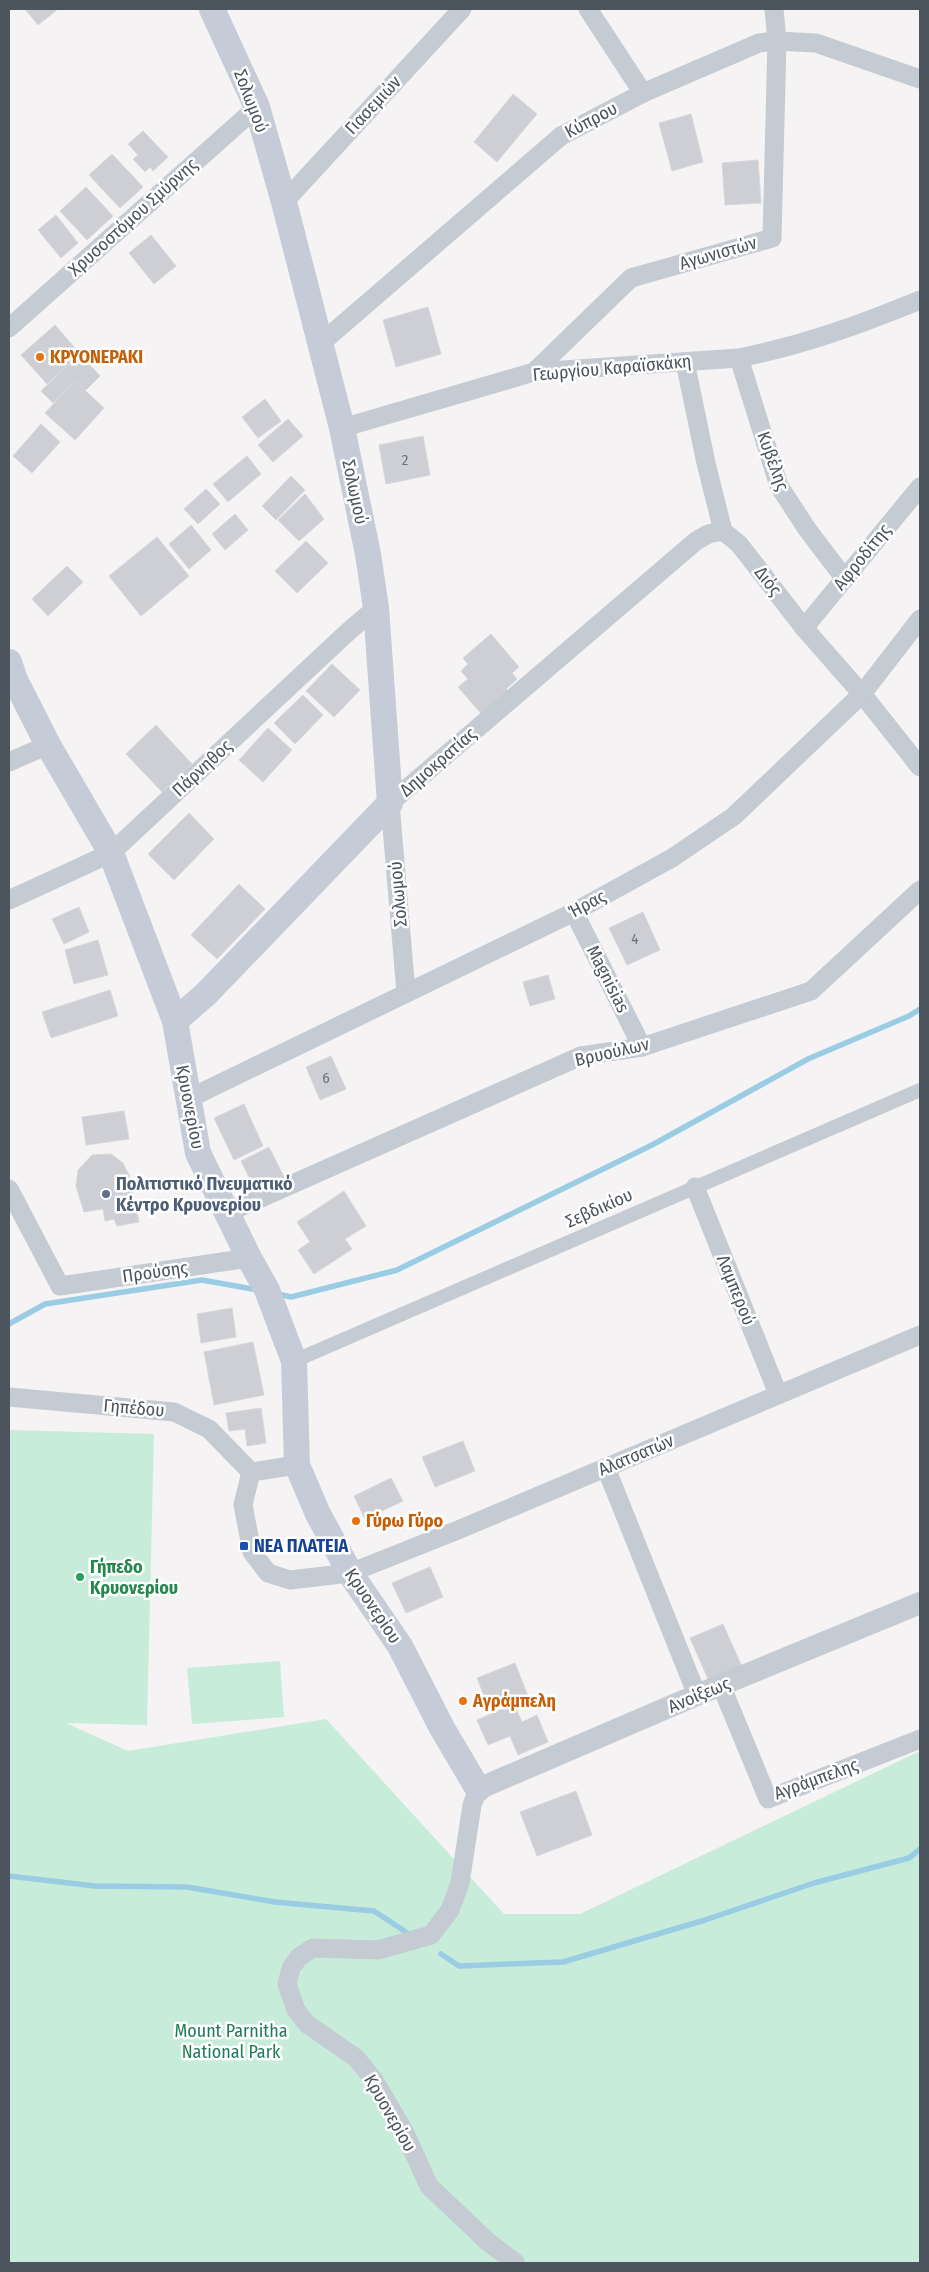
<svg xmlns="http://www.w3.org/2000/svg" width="929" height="2272" font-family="'Fira Sans Condensed',sans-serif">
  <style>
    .green { fill: #c8ecda }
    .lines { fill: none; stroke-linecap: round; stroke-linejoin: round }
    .stream { stroke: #9acce4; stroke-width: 5.5 }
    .building { fill: #cdcfd4; stroke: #d7d8dd }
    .pedestrian { stroke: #c5cbd2; stroke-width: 14 }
    .minor { stroke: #c5cbd2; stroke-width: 19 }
    .tertiary { stroke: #c5cbd2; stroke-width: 22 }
    .secondary { stroke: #c6ccd7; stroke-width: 26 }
    .food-dot { fill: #e8710a; stroke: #fff; stroke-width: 2 }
    .service-dot { fill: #5c6f8a; stroke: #fff; stroke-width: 2 }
    .transit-dot { fill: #1a4fb4; stroke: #fff; stroke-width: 2 }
    .leisure-dot { fill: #2e9e5b; stroke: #fff; stroke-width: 2 }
    .labels { text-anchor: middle; stroke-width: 5; stroke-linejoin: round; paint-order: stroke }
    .number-label { font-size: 15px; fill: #6c737c }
    .street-label { font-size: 18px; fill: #4c545e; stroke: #fff }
    .food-label { font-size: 18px; font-weight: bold; fill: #c56008; stroke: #fff; text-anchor: start }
    .service-label { font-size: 18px; font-weight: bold; fill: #4e5e75; stroke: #fff; text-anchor: start }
    .transit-label { font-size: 18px; font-weight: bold; fill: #164399; stroke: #fff; text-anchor: start }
    .leisure-label { font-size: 18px; font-weight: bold; fill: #27864d; stroke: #fff; text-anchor: start }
    .park-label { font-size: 18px; fill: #237a59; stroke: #fff }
  </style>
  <rect width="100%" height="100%" fill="#f5f3f3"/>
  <g class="green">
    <path d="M 9,1430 L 154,1434 L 147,1725 L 66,1723 L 128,1751 L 326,1719 L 504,1914 L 580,1914 L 920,1751 L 920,2263 L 9,2263 Z"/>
    <path d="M 280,1661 L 284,1717 L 192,1724 L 187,1668 Z"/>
  </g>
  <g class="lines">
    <g class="stream">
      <path d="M 278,1294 L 291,1297 L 397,1270 L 652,1145 L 808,1059 L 909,1016 L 920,1009"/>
      <path d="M 9,1324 L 45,1304 L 202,1280 L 258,1290"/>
      <path d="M 9,1876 L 95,1886 L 187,1887 L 275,1902 L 374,1911 L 412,1936"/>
      <path d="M 441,1954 L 459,1966 L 563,1962 L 705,1920 L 814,1883 L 909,1858 L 920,1849"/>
    </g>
  </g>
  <g class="building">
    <path d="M 25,9 L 58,9 L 38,25 Z"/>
    <path d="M 513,94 L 537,114 L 497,162 L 474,142 Z"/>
    <path d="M 691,114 L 703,162 L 672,171 L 659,123 Z"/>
    <path d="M 143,131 L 168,157 L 153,171 L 150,167 L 145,172 L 133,159 L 138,155 L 128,144 Z"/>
    <path d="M 112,154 L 143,187 L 120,208 L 89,175 Z"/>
    <path d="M 758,160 L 761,203 L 725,205 L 722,163 Z"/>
    <path d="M 86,187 L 113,216 L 87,240 L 60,211 Z"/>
    <path d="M 56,215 L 78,243 L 61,258 L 38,230 Z"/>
    <path d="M 151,235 L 176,266 L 154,284 L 129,253 Z"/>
    <path d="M 428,307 L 441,354 L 396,367 L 383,320 Z"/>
    <path d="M 55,325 L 80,354 L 47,384 L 21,355 Z"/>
    <path d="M 80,354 L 100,376 L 85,391 L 75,381 L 53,403 L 41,391 Z"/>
    <path d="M 75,381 L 104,408 L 75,440 L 45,413 Z"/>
    <path d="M 265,399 L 281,421 L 258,438 L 242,417 Z"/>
    <path d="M 288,419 L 303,436 L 273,462 L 258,445 Z"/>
    <path d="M 41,424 L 60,442 L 32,473 L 13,456 Z"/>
    <path d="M 423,436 L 430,475 L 386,484 L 379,445 Z"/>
    <path d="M 247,456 L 261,474 L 228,502 L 213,484 Z"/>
    <path d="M 291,476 L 305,490 L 276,520 L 262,506 Z"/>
    <path d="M 206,489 L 220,504 L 198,524 L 184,509 Z"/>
    <path d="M 305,494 L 324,519 L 299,541 L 278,520 Z"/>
    <path d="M 235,514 L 248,530 L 225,550 L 212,534 Z"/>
    <path d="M 191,525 L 211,550 L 189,569 L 169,544 Z"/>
    <path d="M 157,537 L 189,576 L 141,616 L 109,576 Z"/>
    <path d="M 306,541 L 328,563 L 297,593 L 275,571 Z"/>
    <path d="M 67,566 L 83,582 L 48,616 L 32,599 Z"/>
    <path d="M 491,634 L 519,667 L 512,673 L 517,679 L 506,689 L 511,694 L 484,717 L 458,687 L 468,679 L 461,671 L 468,664 L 463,658 Z"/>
    <path d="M 332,664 L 360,690 L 334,717 L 306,691 Z"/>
    <path d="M 303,695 L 323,715 L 295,744 L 274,723 Z"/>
    <path d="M 156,725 L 192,764 L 162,792 L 126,754 Z"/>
    <path d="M 268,728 L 292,750 L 263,782 L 239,760 Z"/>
    <path d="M 189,813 L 214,839 L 174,880 L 148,854 Z"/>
    <path d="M 239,884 L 265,909 L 217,959 L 191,935 Z"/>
    <path d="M 79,907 L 89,932 L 64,944 L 52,919 Z"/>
    <path d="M 643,912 L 660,950 L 627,965 L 609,928 Z"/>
    <path d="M 98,940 L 108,975 L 74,984 L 65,950 Z"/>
    <path d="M 548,975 L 555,999 L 530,1006 L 523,982 Z"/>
    <path d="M 110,990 L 118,1016 L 51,1038 L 42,1012 Z"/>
    <path d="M 331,1056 L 346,1089 L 320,1100 L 306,1067 Z"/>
    <path d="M 244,1104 L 263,1146 L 234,1160 L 214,1118 Z"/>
    <path d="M 124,1111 L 129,1139 L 86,1145 L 82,1117 Z"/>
    <path d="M 269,1147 L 285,1179 L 257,1193 L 241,1161 Z"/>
    <path d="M 111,1154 L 123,1163 L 129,1175 L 139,1222 L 117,1226 L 114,1219 L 105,1221 L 103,1209 L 84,1212 L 76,1186 L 78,1170 L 92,1155 Z"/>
    <path d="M 344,1191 L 366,1226 L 345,1239 L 352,1249 L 314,1274 L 298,1250 L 310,1242 L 297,1222 Z"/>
    <path d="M 232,1308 L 236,1337 L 201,1343 L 197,1314 Z"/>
    <path d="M 253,1342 L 264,1395 L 214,1405 L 204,1352 Z"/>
    <path d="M 261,1408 L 266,1443 L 247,1446 L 245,1429 L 229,1431 L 226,1413 Z"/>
    <path d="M 463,1441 L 475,1471 L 435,1487 L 422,1457 Z"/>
    <path d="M 391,1478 L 403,1501 L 365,1519 L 354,1496 Z"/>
    <path d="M 430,1567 L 443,1597 L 406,1613 L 392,1583 Z"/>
    <path d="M 723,1624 L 742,1667 L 709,1681 L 690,1638 Z"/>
    <path d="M 515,1663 L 528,1696 L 490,1711 L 477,1678 Z"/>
    <path d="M 514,1704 L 522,1722 L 537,1715 L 548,1742 L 518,1755 L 510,1736 L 488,1745 L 477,1720 Z"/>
    <path d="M 576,1791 L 592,1835 L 537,1856 L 520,1812 Z"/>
  </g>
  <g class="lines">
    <path class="pedestrian" d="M 294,1361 L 920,1090"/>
    <g class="minor">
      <path d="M 588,9 L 643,93"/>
      <path d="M 284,202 L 462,9"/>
      <path d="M 9,328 L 257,107"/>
      <path d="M 320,344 L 561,136 L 643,93 L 759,43 L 777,41 L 816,43 L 920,79"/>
      <path d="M 739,358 L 779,486 L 807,529 L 845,579"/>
      <path d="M 685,362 L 706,463 L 723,531 L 739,544 L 804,628 L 862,694 L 920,767"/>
      <path d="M 534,372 L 631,278 L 772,238 L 777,41 L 774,9"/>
      <path d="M 342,428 L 534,372 L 739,358 C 804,345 859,325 920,300"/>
      <path d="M 804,628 L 920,487"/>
      <path d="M 9,762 L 48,745"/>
      <path d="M 9,900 L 111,853 L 350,630 L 376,608"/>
      <path d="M 574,912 L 642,1047"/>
      <path d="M 406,993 L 390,803 L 696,541 L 708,534 L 723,531"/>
      <path d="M 188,1099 L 574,912 L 672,858 L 734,816 L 862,694 L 920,619"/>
      <path d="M 695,1187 L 778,1394"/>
      <path d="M 9,1189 L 60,1286 L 249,1258"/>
      <path d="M 227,1213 L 581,1056 L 642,1047 L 811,991 L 920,890"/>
      <path d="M 9,1397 L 174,1412 L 209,1429 L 251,1472"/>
      <path d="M 606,1468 L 697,1695"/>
      <path d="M 251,1472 L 243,1505 L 252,1552 L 268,1573 L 290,1580 L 350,1573 L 458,1530 L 920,1335"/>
      <path d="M 251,1472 L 297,1465"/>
      <path d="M 721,1685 L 768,1799 L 920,1739"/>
      <path d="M 478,1789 L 472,1805 L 460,1883 L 450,1910 L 431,1935 L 378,1950 L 313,1948 L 299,1957 L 291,1968 L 287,1984 L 296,2010 L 307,2024 L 356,2058 L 374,2080 L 404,2131 L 429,2186 L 488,2242 L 516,2263"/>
    </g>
    <path class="tertiary" d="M 478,1789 L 697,1695 L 920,1603"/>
    <g class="secondary">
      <path d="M 9,662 L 15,680 L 48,745 L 111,853 L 175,1021 L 198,1153 L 249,1258 L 267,1290 L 294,1361 L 297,1465 L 318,1514 L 350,1573 L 400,1646 L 442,1728 L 478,1789"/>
      <path d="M 175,1021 L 206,994 L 390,803 L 376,608 L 368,554 L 342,428 L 284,202 L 257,107 L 212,9"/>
    </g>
  </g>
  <g class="food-dot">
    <circle cx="40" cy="357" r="5"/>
    <circle cx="356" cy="1521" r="5"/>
    <circle cx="463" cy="1701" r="5"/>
  </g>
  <circle class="service-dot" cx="106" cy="1194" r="5"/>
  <rect class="transit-dot" x="239" y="1541" width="10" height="10" rx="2.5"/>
  <circle class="leisure-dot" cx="80" cy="1577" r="5"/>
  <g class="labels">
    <g class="number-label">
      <text x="405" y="465">2</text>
      <text x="635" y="944">4</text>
      <text x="326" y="1083">6</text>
    </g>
    <g class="street-label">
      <text transform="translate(251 101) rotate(69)" y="6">Σολωμού</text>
      <text transform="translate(373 105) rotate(-47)" y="6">Γιασεμιών</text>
      <text transform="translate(591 120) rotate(-28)" y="6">Κύπρου</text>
      <text transform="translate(133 217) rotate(-42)" y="6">Χρυσοστόμου Σμύρνης</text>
      <text transform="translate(718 253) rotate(-16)" y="6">Αγωνιστών</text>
      <text transform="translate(612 368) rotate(-5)" y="6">Γεωργίου Καραϊσκάκη</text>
      <text transform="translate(773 461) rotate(70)" y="6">Κυβέλης</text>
      <text transform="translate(355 492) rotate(78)" y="6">Σολωμού</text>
      <text transform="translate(862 557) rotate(-51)" y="6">Αφροδίτης</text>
      <text transform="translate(768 581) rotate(52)" y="6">Διός</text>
      <text transform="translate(438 762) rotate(-41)" y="6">Δημοκρατίας</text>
      <text transform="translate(202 768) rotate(-43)" y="6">Πάρνηθος</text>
      <text transform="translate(398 894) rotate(-95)" y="6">Σολωμού</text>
      <text transform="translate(587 904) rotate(-28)" y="6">Ήρας</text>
      <text transform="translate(608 979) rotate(63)" y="6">Magnisias</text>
      <text transform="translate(612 1052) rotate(-13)" y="6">Βρυούλων</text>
      <text transform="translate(190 1107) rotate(79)" y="6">Κρυονερίου</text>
      <text transform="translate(599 1208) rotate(-24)" y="6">Σεβδικίου</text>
      <text transform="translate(155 1272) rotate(-8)" y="6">Προύσης</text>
      <text transform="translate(736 1290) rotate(68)" y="6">Λαμπερού</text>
      <text transform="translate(134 1408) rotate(5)" y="6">Γηπέδου</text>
      <text transform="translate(636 1455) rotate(-23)" y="6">Αλατσατών</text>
      <text transform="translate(373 1606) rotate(56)" y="6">Κρυονερίου</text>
      <text transform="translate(699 1695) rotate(-23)" y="6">Ανοίξεως</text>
      <text transform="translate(816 1779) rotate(-20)" y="6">Αγράμπελης</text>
      <text transform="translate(390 2113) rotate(60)" y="6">Κρυονερίου</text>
    </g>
    <g class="food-label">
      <text x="50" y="363">ΚΡΥΟΝΕΡΑΚΙ</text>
      <text x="366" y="1527">Γύρω Γύρο</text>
      <text x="473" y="1707">Αγράμπελη</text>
    </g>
    <g class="service-label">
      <text x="116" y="1190">Πολιτιστικό Πνευματικό<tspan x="116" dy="21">Κέντρο Κρυονερίου</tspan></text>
    </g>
    <g class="transit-label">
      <text x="254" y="1552">ΝΕΑ ΠΛΑΤΕΙΑ</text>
    </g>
    <g class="leisure-label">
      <text x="90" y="1573">Γήπεδο<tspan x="90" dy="21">Κρυονερίου</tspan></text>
    </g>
    <g class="park-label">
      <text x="231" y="2037">Mount Parnitha<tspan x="231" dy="21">National Park</tspan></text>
    </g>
  </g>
  <rect width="929" height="2272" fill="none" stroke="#4c545e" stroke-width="20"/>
</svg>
